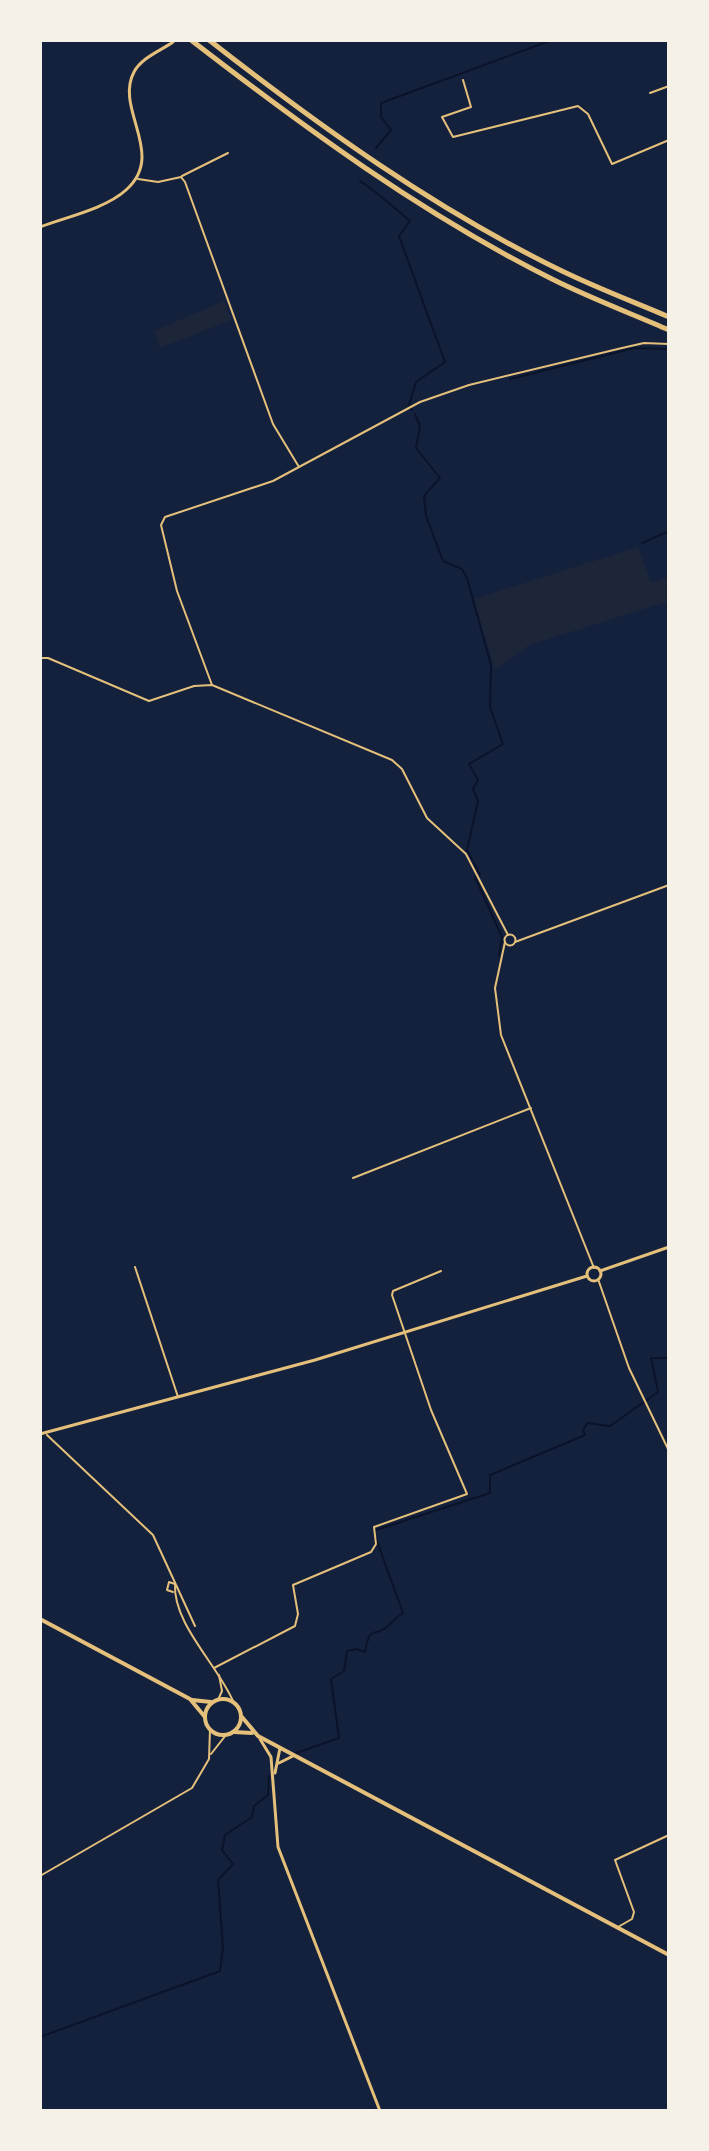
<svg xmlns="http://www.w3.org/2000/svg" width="709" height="2151" font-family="Inter,sans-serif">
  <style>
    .green { fill: #1d2539 }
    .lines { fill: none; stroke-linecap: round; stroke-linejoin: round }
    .stream { stroke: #0b132b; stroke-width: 2 }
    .minor { stroke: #e5c07b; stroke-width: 2 }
    .tertiary { stroke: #e5c07b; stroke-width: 3 }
    .primary { stroke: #e5c07b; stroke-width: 4 }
    .motorway { stroke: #e5c07b; stroke-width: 5 }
  </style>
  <rect width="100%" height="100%" fill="#14213d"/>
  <g class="green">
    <path d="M 224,301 L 231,320 L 160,348 L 154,331 Z"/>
    <path d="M 638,547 L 651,583 L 669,576 L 669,601 L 529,645 L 495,670 L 474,599 Z"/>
  </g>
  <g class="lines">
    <g class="stream">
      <path d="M 376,148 L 391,130 L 381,117 L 381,103 L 552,40"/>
      <path d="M 360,181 C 380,194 393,207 410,221 L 399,236 L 445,362 L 416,382 L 409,405"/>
      <path d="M 510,379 L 634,348 L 669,349"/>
      <path d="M 411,409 L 412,410"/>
      <path d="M 415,414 L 420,426 L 416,448 L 440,478 L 424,496 L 426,516 L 443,561 L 462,569 L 467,578 L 491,665 L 490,707 L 503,744 L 469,764 L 478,780 L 473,789 L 478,801 L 467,850 L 480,875"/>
      <path d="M 642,543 L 669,531"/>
      <path d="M 475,877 L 502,937 L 499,956"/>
      <path d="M 376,1530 L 490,1493 L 490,1475 L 585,1435 L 583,1430 L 587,1423 L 610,1426 L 658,1392 L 651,1358 L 669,1358"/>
      <path d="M 296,1753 L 339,1738 L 331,1679 L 344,1671 L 347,1651 L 356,1649 L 365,1652 C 371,1622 371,1640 388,1626 C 394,1621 396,1617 403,1613 L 376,1538"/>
      <path d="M 40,2037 L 220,1971 L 223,1947 L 218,1880 L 233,1864 L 222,1850 L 225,1835 L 252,1817 L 254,1806 L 268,1795 L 269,1776"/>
    </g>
    <g class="minor">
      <path d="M 463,80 L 471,107 L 442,117 L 453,137 L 578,106 L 588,114 L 612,164 L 669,140"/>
      <path d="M 650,93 L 669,86"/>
      <path d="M 182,176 L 228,153"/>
      <path d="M 138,179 L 158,182 L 181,177 L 185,182 L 273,424 L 299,467 L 273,481 L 165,517 L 161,525 L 177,591 L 212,685"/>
      <path d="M 299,467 L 420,402 L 469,385 L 622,348 L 644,343 L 669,344"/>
      <path d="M 40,658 L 48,658 L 149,701 L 194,686 L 212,685 L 392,760 L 402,769 L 427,818 L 466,854 L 508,935"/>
      <circle cx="510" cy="940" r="5.5"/>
      <path d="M 505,942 L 495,988 L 501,1035 L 594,1268"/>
      <path d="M 515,942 L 669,885"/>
      <path d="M 353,1178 L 531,1108"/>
      <path d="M 135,1267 L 178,1397"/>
      <path d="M 598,1279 L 629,1368 L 669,1451"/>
      <path d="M 47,1435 L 153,1535 L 195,1626"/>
      <path d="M 173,1592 L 167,1590 L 169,1582 L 175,1584 C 173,1624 217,1664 233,1701"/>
      <path d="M 214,1668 L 295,1626 L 298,1614 L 293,1585 L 371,1552 L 376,1544 L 374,1527 L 467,1494 L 431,1410 L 392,1295 L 393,1291 L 441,1271"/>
      <path d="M 218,1700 L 222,1691 L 219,1675"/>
      <path d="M 211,1754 L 226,1735"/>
      <path d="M 40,1876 L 192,1788 L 209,1759 L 210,1729"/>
      <path d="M 618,1927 L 632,1919 L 634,1912 L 615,1860 L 669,1835"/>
    </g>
    <g class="tertiary">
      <path d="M 40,227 C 66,217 105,209 126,190 C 167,154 114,109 134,72 C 141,58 160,51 173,42"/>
      <circle cx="594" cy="1274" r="7"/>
      <path d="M 600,1271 L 669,1247"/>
      <path d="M 40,1434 L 315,1360 L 587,1276"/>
      <path d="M 260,1739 L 271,1757 L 278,1847 L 380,2111"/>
      <path d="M 279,1763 L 293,1756"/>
      <path d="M 275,1773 L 280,1748"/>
    </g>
    <g class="primary">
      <path d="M 40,1619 L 190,1699 L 205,1717"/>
      <circle cx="223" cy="1717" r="18"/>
      <path d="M 192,1700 L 211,1702"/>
      <path d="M 242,1717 L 258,1736 L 669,1955"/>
      <path d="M 234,1732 L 252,1733"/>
    </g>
    <g class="motorway">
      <path d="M 191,40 C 305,128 422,214 552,279 C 590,298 630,313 669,330"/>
      <path d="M 209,40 C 319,126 436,210 562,271 C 597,288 634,302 669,317"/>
    </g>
  </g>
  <rect width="709" height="2151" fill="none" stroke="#f6f1e7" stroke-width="84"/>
</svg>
